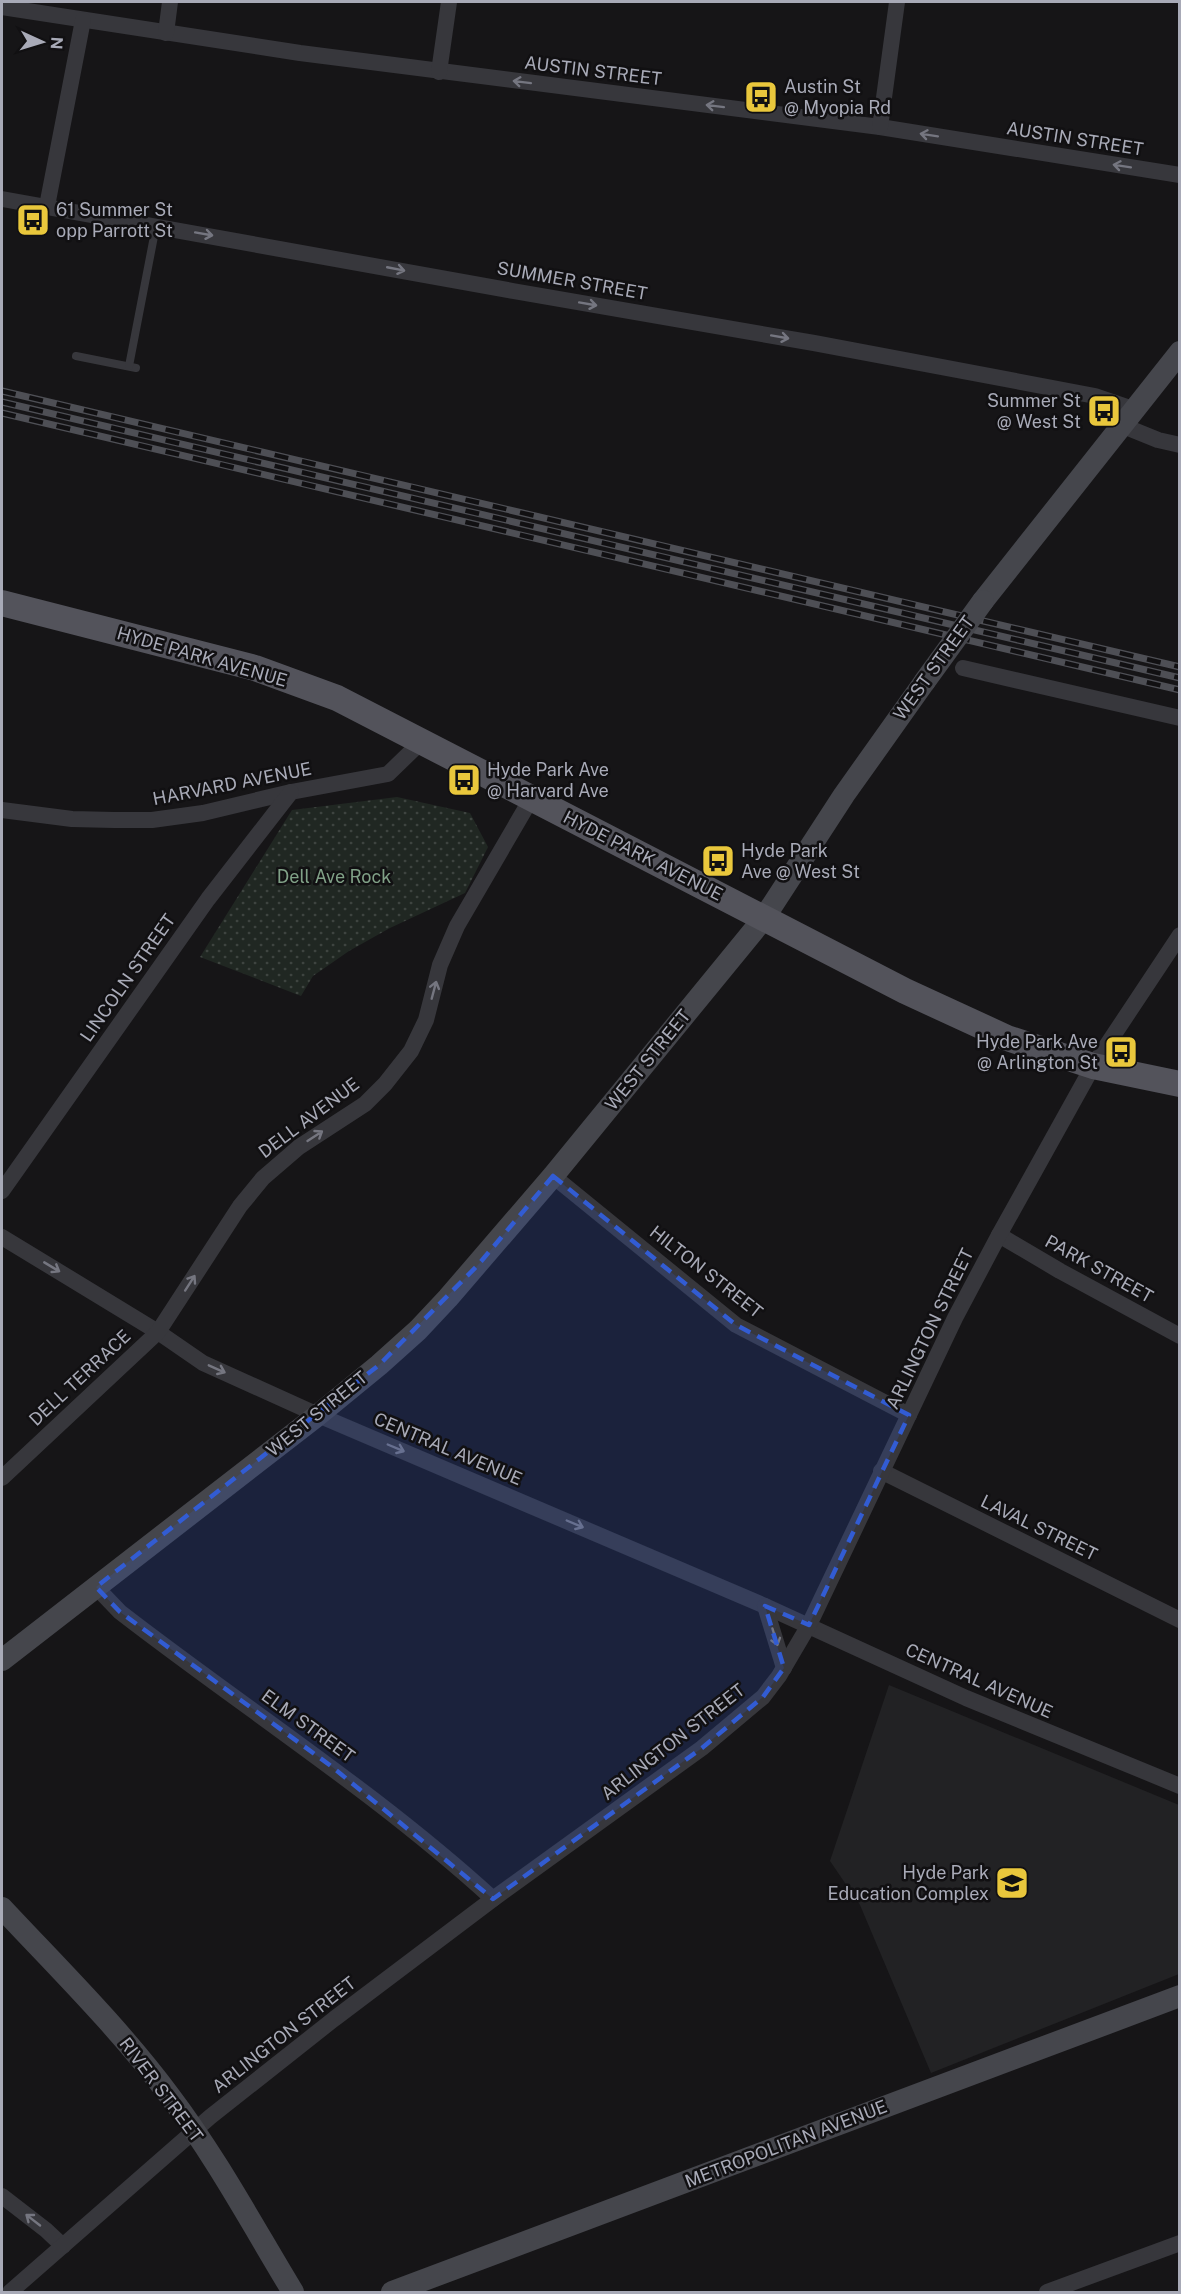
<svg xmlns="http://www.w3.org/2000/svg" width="1181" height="2294" font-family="'Public Sans',sans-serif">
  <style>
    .built { fill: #222224 }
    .park { fill: url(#park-dots) }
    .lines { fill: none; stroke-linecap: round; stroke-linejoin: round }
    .lane { stroke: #37373c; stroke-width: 8 }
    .street { stroke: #37373c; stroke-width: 16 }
    .secondary { stroke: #45464c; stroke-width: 22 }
    .primary { stroke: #53535b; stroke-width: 26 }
    .rail-casing { stroke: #4e4f55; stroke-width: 7 }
    .rail { stroke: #111012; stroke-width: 4.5; stroke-dasharray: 14; stroke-linecap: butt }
    .secondary-bridge { stroke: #45464c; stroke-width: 22 }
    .oneway { stroke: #757680 }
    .marked { fill: #325cd3; fill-opacity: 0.2; stroke: #325cd3; stroke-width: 4.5; stroke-dasharray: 12 8; stroke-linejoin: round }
    .labels { text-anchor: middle; stroke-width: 5; stroke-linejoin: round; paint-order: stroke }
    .street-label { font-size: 18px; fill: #a8aab7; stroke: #111012 }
    .poi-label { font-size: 18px; fill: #a8aab7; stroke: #111012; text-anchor: start }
    .park-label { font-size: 18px; fill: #80a187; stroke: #111012 }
  </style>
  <defs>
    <pattern id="park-dots" width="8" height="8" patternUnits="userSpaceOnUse" patternTransform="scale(1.5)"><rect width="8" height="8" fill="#202722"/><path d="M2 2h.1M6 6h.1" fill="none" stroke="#3e4440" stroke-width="1.8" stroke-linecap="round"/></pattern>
  </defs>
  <rect width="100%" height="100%" fill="#161517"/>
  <path class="built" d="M 889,1685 L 1179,1805 L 1179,1974 L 931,2073 L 860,1905 L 830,1861 Z"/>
  <path class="park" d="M 397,797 L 470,813 L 488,847 L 465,893 L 390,928 L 349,951 L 313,976 L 301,996 L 200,957 L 292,810 Z"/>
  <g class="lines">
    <g class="lane">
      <path d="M 76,356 L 136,368"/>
      <path d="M 129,366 L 156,226"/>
    </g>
    <g class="street">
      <path d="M 2,7 L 300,53 L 880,127 L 1180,175"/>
      <path d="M 166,33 L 170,2"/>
      <path d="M 439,72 L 449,2"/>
      <path d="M 880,127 L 897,2"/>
      <path d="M 2,199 L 513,291 L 814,343 L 1095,396 L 1133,409"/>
      <path d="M 47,206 L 83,20"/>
      <path d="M 1121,425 L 1158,440 L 1180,445"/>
      <path d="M 963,668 L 1180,718"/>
      <path d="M 2,810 L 72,819 L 114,820 L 152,820 L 203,813 L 291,792 L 388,774 L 421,742"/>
      <path d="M 553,1176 L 736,1325 L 909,1415"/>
      <path d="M 2,1191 L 208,899 L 291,792"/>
      <path d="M 999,1235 L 1060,1271 L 1180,1336"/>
      <path d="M 2,1237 L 158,1332 L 203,1363 L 318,1415 L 765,1606 L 966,1698 L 1180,1786"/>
      <path d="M 881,1471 L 1180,1620"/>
      <path d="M 2,1478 L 158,1332 L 240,1206 L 263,1178 L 299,1147 L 365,1104 L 385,1084 L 411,1051 L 426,1020 L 440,965 L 457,926 L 531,799"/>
      <path d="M 96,1587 L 120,1612 C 244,1708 377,1793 493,1899"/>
      <path d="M 765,1606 L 784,1668"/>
      <path d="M 2,2196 L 46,2230 L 63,2246"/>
      <path d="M 10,2292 L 210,2117 L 334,2019 L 493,1899 L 702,1748 L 763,1697 L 779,1676 L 809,1625 L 955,1318 L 999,1235 L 1093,1066 L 1180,935"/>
      <path d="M 1047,2292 L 1180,2243"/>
    </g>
    <g class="secondary">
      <path d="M 983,601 L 1180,352"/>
      <path d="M 2,1660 L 318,1415 L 379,1365 L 418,1330 L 448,1298 L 553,1176 L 764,918 L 844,795 L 925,681"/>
      <path d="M 2,1908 C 59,1969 119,2028 169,2095 C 216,2157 253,2226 293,2292"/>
      <path d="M 392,2292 L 1180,1996"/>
    </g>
    <path class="primary" d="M 2,603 L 255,668 L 337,698 L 905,991 L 1007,1038 L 1093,1066 L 1180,1084"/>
    <g class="rail-casing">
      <g id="rail">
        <path d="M 2,391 L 1180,667"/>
        <path d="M 2,402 L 1180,678"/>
        <path d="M 2,413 L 1180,690"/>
      </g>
    </g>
    <use href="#rail" class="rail"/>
    <path class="secondary-bridge" d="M 925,681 L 983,601"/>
  </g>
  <defs><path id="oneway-shaft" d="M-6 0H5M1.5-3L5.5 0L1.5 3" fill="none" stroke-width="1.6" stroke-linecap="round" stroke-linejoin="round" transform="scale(1.5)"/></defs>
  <g class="oneway">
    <use href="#oneway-shaft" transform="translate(522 82) rotate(-173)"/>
    <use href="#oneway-shaft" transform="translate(715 106) rotate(-173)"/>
    <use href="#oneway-shaft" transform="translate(929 135) rotate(-171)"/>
    <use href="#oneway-shaft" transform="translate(1122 166) rotate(-171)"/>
    <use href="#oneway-shaft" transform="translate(204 234) rotate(10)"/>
    <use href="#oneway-shaft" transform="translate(396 269) rotate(11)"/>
    <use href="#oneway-shaft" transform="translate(588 304) rotate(10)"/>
    <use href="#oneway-shaft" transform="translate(780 337) rotate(10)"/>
    <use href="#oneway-shaft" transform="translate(434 990) rotate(-75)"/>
    <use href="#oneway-shaft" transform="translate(315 1136) rotate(-33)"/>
    <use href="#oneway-shaft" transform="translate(52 1267) rotate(31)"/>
    <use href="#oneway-shaft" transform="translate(190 1283) rotate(-57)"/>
    <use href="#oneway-shaft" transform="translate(217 1369) rotate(24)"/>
    <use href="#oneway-shaft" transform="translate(396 1448) rotate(23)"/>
    <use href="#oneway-shaft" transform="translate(575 1524) rotate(23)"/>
    <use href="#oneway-shaft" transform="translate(775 1637) rotate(73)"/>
    <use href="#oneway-shaft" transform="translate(33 2220) rotate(-142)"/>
  </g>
  <path class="marked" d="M 553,1176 L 736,1325 L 909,1415 L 809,1625 L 765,1606 L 784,1668 L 763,1697 L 702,1748 L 493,1899 L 331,1766 L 120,1612 L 96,1587 L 379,1365 L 478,1265 Z"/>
  <defs>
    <g id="bus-square" transform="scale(1.725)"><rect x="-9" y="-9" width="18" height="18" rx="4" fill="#e9c73c" stroke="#111012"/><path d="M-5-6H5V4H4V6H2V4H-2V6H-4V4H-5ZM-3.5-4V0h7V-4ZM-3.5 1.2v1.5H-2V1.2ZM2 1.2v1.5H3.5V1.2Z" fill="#111"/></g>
    <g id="school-square" transform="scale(1.725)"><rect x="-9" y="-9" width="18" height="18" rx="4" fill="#e9c73c" stroke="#111012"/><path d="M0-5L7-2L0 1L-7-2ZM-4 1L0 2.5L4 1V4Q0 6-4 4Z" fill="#111"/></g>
  </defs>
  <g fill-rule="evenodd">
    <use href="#bus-square" x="761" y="97"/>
    <use href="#bus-square" x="33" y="220"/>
    <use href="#bus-square" x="1104" y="411"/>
    <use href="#bus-square" x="464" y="780"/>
    <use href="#bus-square" x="718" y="861"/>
    <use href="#bus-square" x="1121" y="1052"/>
    <use href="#school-square" x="1012" y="1883"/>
  </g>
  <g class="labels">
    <g class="street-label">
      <text transform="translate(593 71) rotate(7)" y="6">AUSTIN STREET</text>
      <text transform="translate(1075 139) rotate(9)" y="6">AUSTIN STREET</text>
      <text transform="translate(572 281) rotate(10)" y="6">SUMMER STREET</text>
      <text transform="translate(202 657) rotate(16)" y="6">HYDE PARK AVENUE</text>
      <text transform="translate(934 668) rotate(-54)" y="6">WEST STREET</text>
      <text transform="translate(232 784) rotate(-11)" y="6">HARVARD AVENUE</text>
      <text transform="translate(643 856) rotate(27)" y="6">HYDE PARK AVENUE</text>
      <text transform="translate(128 978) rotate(-55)" y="6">LINCOLN STREET</text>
      <text transform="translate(648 1060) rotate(-51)" y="6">WEST STREET</text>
      <text transform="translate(309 1118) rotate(-37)" y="6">DELL AVENUE</text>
      <text transform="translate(1099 1269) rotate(29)" y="6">PARK STREET</text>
      <text transform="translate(706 1272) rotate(38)" y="6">HILTON STREET</text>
      <text transform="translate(930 1329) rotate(-64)" y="6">ARLINGTON STREET</text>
      <text transform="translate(80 1378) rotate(-43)" y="6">DELL TERRACE</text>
      <text transform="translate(317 1414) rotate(-39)" y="6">WEST STREET</text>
      <text transform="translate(448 1449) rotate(23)" y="6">CENTRAL AVENUE</text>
      <text transform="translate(1039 1528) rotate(26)" y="6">LAVAL STREET</text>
      <text transform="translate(979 1681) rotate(24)" y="6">CENTRAL AVENUE</text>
      <text transform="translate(308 1726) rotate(36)" y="6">ELM STREET</text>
      <text transform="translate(673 1742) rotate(-38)" y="6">ARLINGTON STREET</text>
      <text transform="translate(284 2035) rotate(-38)" y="6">ARLINGTON STREET</text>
      <text transform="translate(161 2090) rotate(53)" y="6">RIVER STREET</text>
      <text transform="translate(786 2144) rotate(-21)" y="6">METROPOLITAN AVENUE</text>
    </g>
    <g class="poi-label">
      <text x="784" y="93">Austin St<tspan x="784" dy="21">@ Myopia Rd</tspan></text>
      <text x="56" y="216">61 Summer St<tspan x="56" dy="21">opp Parrott St</tspan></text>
      <text x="1081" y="407" text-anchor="end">Summer St<tspan x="1081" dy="21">@ West St</tspan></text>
      <text x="487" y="776">Hyde Park Ave<tspan x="487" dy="21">@ Harvard Ave</tspan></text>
      <text x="741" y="857">Hyde Park<tspan x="741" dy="21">Ave @ West St</tspan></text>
      <text x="1098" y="1048" text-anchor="end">Hyde Park Ave<tspan x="1098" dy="21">@ Arlington St</tspan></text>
      <text x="989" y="1879" text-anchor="end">Hyde Park<tspan x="989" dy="21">Education Complex</tspan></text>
    </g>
    <g class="park-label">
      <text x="334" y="883">Dell Ave Rock</text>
    </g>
  </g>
  <rect width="1181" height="2294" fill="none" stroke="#a8aab7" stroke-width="6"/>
  <g transform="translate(42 42) rotate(94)" stroke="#111012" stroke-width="4.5" paint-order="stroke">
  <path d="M0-4.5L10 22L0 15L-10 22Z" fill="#a8aab7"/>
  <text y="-9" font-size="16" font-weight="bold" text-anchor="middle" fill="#a8aab7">N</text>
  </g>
</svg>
